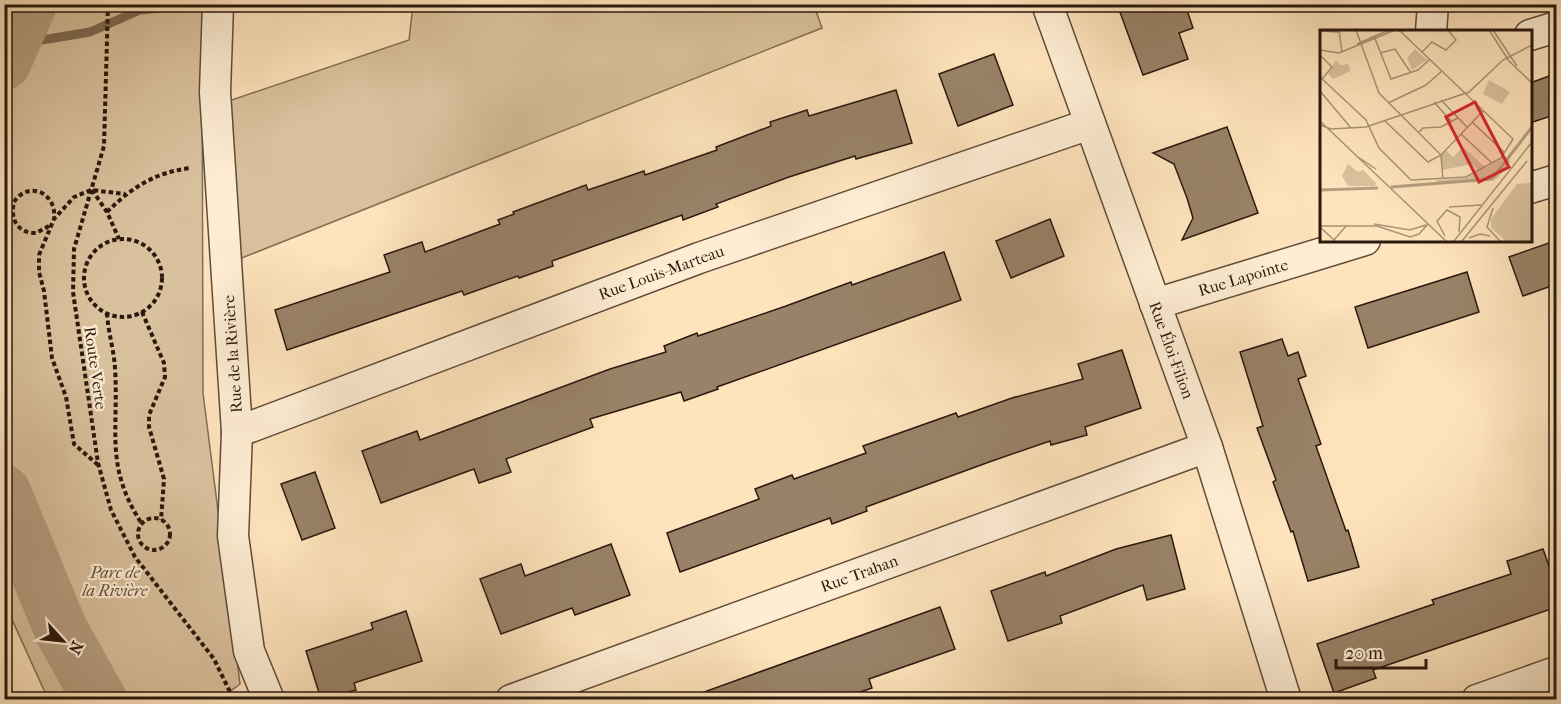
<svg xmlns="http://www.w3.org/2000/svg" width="1561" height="704" font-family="'IM FELL French Canon',serif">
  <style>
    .green { fill: #dac19e; stroke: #826d56; stroke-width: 1.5 }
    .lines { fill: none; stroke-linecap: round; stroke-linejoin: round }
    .stream { stroke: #7e6953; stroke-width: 9 }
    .river { stroke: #b69e81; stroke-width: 54 }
    .building { fill: #998268; stroke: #2b190e; stroke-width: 1.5 }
    .minor-casing { stroke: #604c3a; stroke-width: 33 }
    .path { stroke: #2b190e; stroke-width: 4; stroke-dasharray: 4.5 3; stroke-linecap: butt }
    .minor { stroke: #feedd3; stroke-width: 30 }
    .labels { text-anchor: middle; stroke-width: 4.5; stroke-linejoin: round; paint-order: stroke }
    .street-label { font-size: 16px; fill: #2b190e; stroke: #feedd3 }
    .park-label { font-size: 16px; font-style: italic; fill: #604b39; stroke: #feedd3 }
    .inset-river { fill: none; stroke: #b69e81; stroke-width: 3 }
    .inset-road { fill: none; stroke: #aa9276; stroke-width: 1.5 }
    .view { fill: #d62828; fill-opacity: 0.15; stroke: #d62828; stroke-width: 3 }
    .inset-edge { fill: none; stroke: #2b190e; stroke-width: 3 }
  </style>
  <rect width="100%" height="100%" fill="#fee3bc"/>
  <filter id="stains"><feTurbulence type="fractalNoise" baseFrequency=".00333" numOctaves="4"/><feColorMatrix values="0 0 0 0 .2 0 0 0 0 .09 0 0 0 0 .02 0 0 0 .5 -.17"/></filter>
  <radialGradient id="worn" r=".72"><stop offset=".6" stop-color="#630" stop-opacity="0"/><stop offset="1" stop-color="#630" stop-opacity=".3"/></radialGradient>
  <g class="green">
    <path d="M 40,5 L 202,5 L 203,393 L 240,684 L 220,699 L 48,699 L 5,604 L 4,91 Z"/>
    <path d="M 413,5 L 814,5 L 822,28 L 219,267 L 208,108 L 409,40 Z"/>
  </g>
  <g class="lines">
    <path class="stream" d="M 12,45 L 90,32 L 140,10 L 180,6"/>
    <g class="river">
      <path d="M 4,63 L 30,4"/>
      <path d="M 4,492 L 61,630 L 100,700"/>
    </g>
  </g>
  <g class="building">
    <path d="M 1117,4 L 1185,4 L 1193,28 L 1179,33 L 1188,59 L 1143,75 Z"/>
    <path d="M 994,54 L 1013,105 L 958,126 L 939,74 Z"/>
    <path d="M 1557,73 L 1557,114 L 1530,123 L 1530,83 Z"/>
    <path d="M 896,90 L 912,143 L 856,159 L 855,156 L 789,177 L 716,204 L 718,207 L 683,220 L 682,215 L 552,261 L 553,266 L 519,278 L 518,276 L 464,295 L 462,291 L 287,350 L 275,310 L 390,272 L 384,255 L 422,242 L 425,252 L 500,224 L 498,220 L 514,214 L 513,212 L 586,185 L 588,190 L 644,171 L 645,175 L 717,150 L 716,147 L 771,126 L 770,122 L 807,110 L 809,116 Z"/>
    <path d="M 1227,127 L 1258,213 L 1182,240 L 1193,218 L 1187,198 L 1174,164 L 1153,153 Z"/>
    <path d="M 1050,219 L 1064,256 L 1011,278 L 996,241 Z"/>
    <path d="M 1557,240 L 1557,284 L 1523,296 L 1509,257 Z"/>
    <path d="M 944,252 L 961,300 L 717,387 L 718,389 L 684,401 L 681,392 L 590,419 L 593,427 L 506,459 L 511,472 L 479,483 L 474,469 L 381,503 L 362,451 L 417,431 L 420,440 L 610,369 L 666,352 L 664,346 L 697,333 L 698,336 L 786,306 L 851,282 L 852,285 Z"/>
    <path d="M 1467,272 L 1479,312 L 1368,348 L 1355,307 Z"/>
    <path d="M 1282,339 L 1288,356 L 1298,352 L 1306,376 L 1298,379 L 1321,444 L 1316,446 L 1346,531 L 1348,530 L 1359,567 L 1308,581 L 1293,531 L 1291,532 L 1273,482 L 1276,480 L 1257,428 L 1263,426 L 1240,352 Z"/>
    <path d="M 1122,350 L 1141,408 L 1085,427 L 1087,435 L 1051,445 L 1050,441 L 992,461 L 866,507 L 867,511 L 832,524 L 830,518 L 680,572 L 667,533 L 759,499 L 755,489 L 792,475 L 794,479 L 866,453 L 863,446 L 956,413 L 958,417 L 1012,398 L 1083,379 L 1078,364 Z"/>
    <path d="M 315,472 L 335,528 L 302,540 L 281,484 Z"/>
    <path d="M 1171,535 L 1185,589 L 1147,600 L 1143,585 L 1060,616 L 1062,623 L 1008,641 L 991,591 L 1045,572 L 1046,576 L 1116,549 Z"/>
    <path d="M 611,544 L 630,595 L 575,615 L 572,608 L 501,634 L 480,579 L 521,564 L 525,576 Z"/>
    <path d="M 1543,549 L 1557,589 L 1557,607 L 1373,670 L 1376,678 L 1334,693 L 1317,644 L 1434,604 L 1432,600 L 1511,574 L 1507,561 Z"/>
    <path d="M 940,607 L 955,649 L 869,679 L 872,688 L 840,699 L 693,699 L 693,696 Z"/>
    <path d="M 406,611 L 422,661 L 354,683 L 356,690 L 321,699 L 306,651 L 373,629 L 371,623 Z"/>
  </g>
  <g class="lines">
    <g class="minor-casing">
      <g id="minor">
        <path d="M 218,4 L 215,92 L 237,432 L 233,536 L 249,651 L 269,700"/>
        <path d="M 1047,4 L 1207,447 L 1286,700"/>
        <path d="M 1431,32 L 1433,4"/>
        <path d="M 1530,35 L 1556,27"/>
        <path d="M 1530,188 L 1556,180"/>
        <path d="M 1155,304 L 1365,240"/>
        <path d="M 237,432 L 699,258 L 1090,124"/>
        <path d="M 511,700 L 1207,447"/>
        <path d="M 1477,700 L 1556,672"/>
      </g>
    </g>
    <g class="path">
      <path d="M 108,4 L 104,146 L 74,249 L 73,292 L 98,463 L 111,510 L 135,557 L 214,659 L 231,694"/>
      <path d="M 92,190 L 107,212 L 119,239"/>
      <path d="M 107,212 C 132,187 156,172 191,168"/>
      <path d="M 49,226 L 36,233 C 17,233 10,219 14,202 C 28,180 57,193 54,218"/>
      <circle cx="123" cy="278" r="39"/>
      <path d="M 142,312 L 164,363 L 165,377 L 149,415 L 149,427 L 164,479 L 161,520"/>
      <path d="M 107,313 C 108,332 114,350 115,368 C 119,431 104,466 142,524"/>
      <path d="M 98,465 L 74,444 L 66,397 L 52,358 L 44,291 L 39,272 L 39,255 L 54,219 L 74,197 L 91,190 L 125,194"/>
      <circle cx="154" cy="534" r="16"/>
    </g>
    <use href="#minor" class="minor"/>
  </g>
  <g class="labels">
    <g class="street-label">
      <text transform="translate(661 272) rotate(-20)" y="6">Rue Louis-Marteau</text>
      <text transform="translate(1243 277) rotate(-17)" y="6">Rue Lapointe</text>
      <text transform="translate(1172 350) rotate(70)" y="6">Rue Éloi-Filion</text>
      <text transform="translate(232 354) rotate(-94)" y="6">Rue de la Rivière</text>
      <text transform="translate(96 368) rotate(82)" y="6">Route Verte</text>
      <text transform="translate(859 573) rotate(-20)" y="6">Rue Trahan</text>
    </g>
    <g class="park-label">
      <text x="115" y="578">Parc de<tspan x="115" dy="18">la Rivière</tspan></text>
    </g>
  </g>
  <g transform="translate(1320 30)">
    <rect width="212" height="212" fill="#fee3bc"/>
    <path d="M 95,19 L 107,30 L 92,40 L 87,28 ZM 16,30 L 20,35 L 28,34 L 30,41 L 13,49 L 8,44 ZM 169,50 L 190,62 L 182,74 L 163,64 ZM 143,117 L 166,138 L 183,128 L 191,131 L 177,149 L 116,154 L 117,150 L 147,148 L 159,141 L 152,134 L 122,140 L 121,125 L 126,120 L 133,127 ZM 28,134 L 38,142 L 43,140 L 56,153 L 55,156 L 28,156 L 22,146 ZM 211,153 L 211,211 L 186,211 L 171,198 L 171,189 L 197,154 Z" fill="#dac19e"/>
    <path class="inset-river" d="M 71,157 L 172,149 L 212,97M 0,160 L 58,158"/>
    <path class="inset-road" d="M 19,0 L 22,22M 36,0 L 59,63 L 121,125 L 123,149M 169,0 L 189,31 L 212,53M 173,0 L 197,36M 0,1 L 19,2M 54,6 L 71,49 L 98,40 L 109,30M 37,14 L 69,0M 0,20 L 19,23 L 75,0M 102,22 L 112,12 L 126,20 L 136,10 L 128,0M 60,23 L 75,19 L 91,43M 0,25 L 12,37 L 2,49M 0,47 L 46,90 L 59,118 L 91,150 L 146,147 L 181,128 L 193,109 L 79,0M 0,61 L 31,98M 121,70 L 147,97M 114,72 L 131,91M 68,73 L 106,55 L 122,41M 0,91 L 126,211M 65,91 L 108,132 L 121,125 L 163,81M 152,92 L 185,123M 0,95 L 11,99 L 46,97 L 149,62 L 183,30 L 212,15M 98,103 L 103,98 L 121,97 L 138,88M 141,104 L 172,133M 38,127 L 56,139M 129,177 L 161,175M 173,178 L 167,197 L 180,211M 54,194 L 90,200 L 106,195M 0,196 L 57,196 L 90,207 L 99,204 L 108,194M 0,197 L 14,210M 125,206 L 117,191 L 127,180 L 140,187 L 139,202M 149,208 L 160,204 L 170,206M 13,211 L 27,195M 134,211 L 212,112M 142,211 L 207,131"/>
    <path class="view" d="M 155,72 L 189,137 L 159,152 L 126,87 Z"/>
    <rect width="212" height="212" class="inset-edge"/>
  </g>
  <rect width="1561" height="704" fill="none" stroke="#fee3bc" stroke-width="24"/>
  <rect x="6" y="6" width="1549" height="692" fill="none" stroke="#2b190e" stroke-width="3"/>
  <rect x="12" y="12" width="1537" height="680" fill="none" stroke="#2b190e" stroke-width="1.5"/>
  <g transform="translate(63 641) rotate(117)" stroke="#feedd3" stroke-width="4.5" paint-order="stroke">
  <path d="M0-4.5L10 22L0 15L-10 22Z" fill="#2b190e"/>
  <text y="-9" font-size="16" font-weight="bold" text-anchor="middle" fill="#2b190e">N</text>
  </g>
  <path d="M1336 659v9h90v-9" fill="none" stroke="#2b190e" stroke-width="3"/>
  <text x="1345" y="659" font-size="18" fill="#2b190e" stroke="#feedd3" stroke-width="4.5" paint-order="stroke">20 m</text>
  <rect width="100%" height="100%" filter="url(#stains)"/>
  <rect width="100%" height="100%" fill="url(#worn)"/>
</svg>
